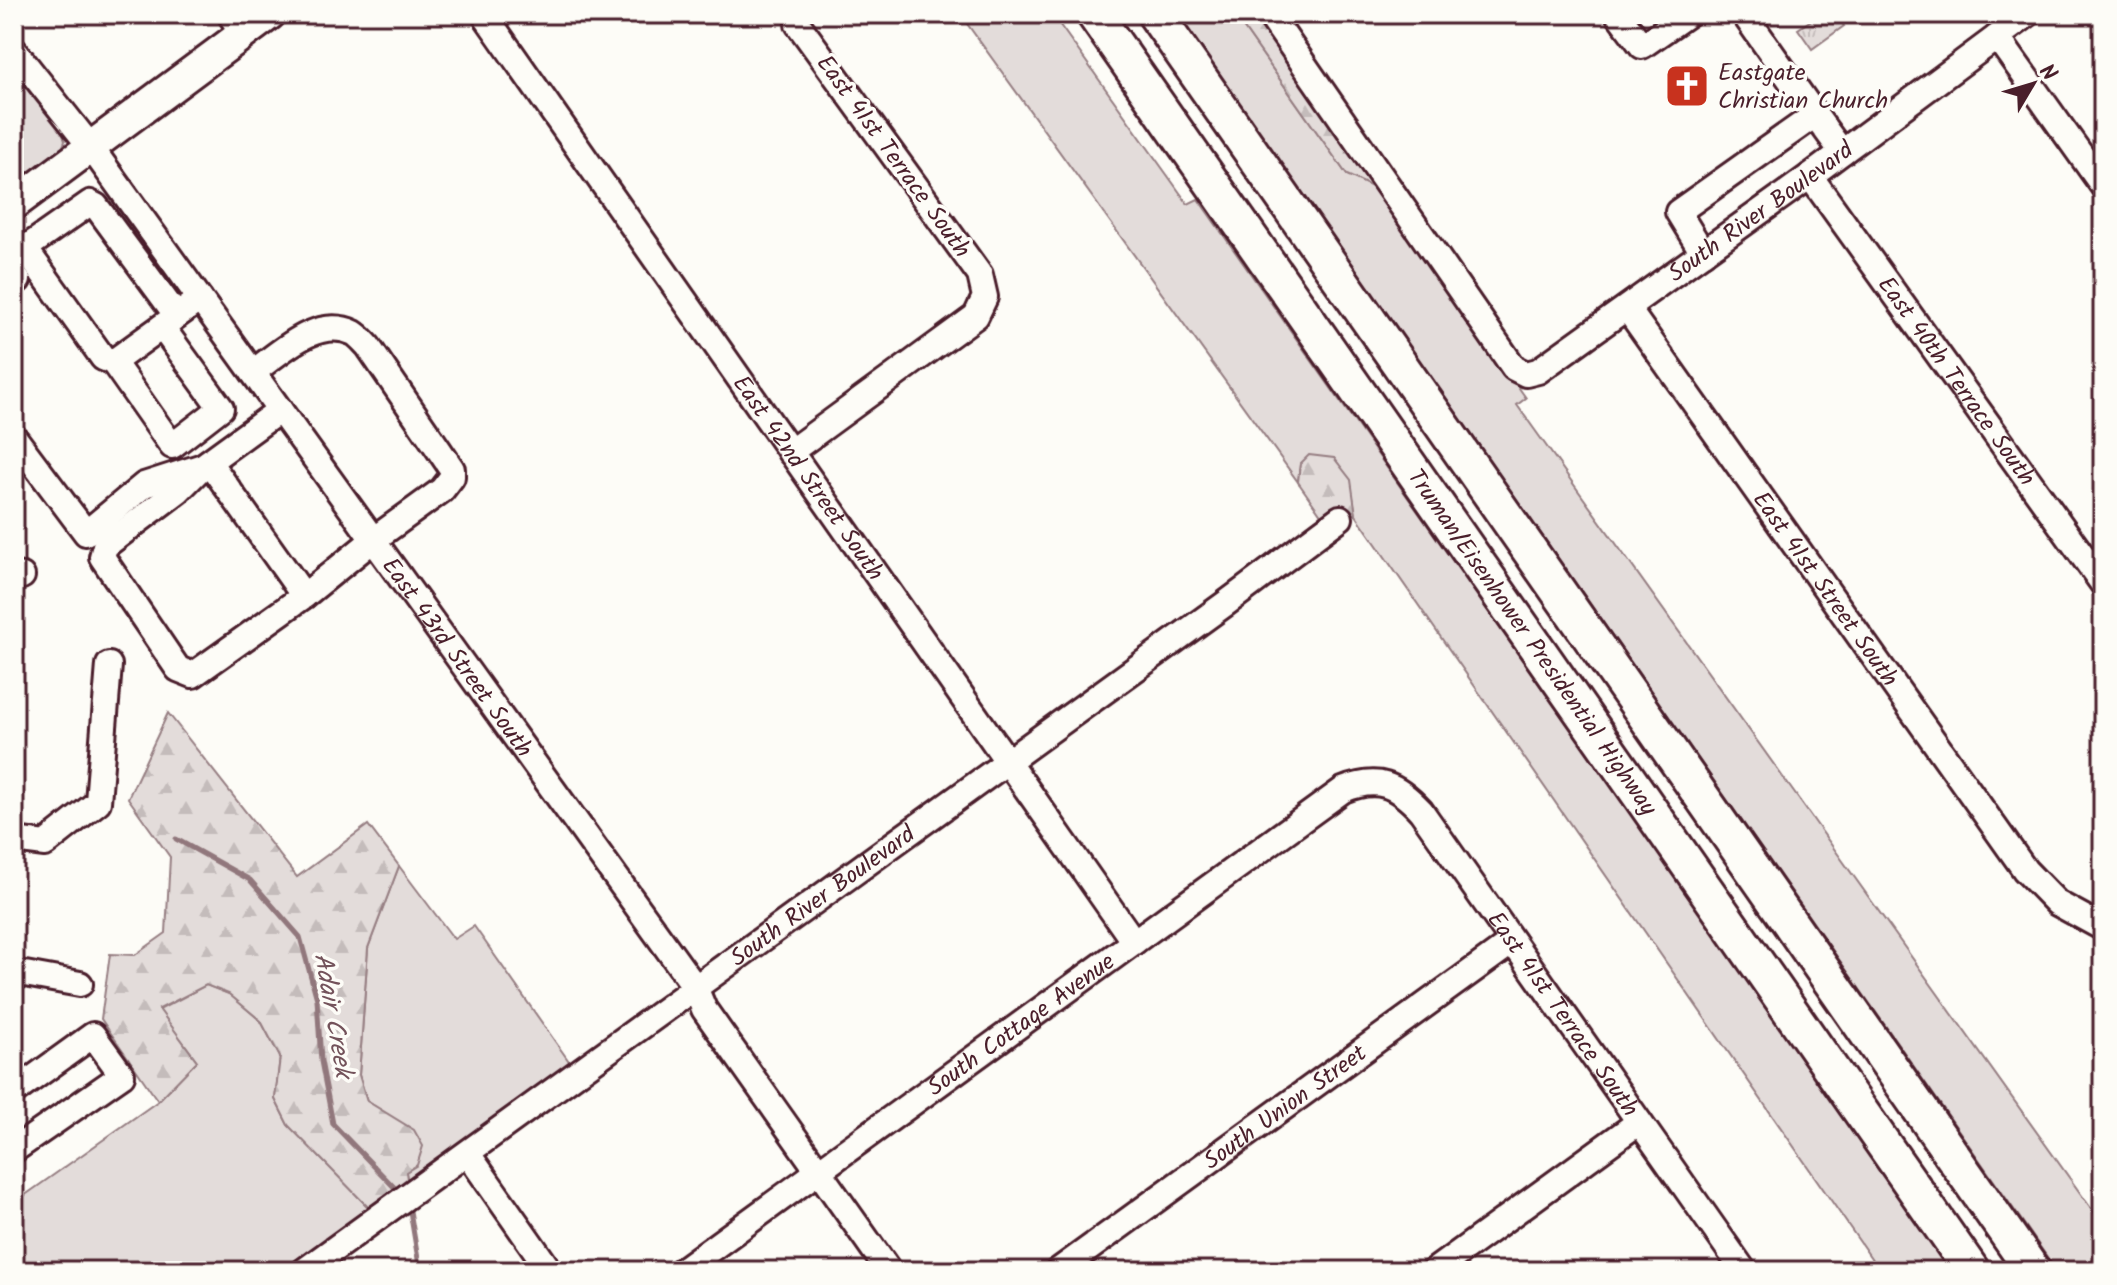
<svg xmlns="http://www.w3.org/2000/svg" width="2117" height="1285" font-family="Kalam,sans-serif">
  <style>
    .grass { fill: #e3dcda; stroke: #967e82; stroke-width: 2 }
    .forest { fill: url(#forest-firs); stroke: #967e82; stroke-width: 2 }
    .park { fill: url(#park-tufts); stroke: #967e82; stroke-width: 2 }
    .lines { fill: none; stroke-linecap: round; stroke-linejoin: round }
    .stream { stroke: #91777b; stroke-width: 5 }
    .minor-casing { stroke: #4a1f2b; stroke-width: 30 }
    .major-casing { stroke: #4a1f2b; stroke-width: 36 }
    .highway-casing { stroke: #4a1f2b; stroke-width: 40 }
    .minor { stroke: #fdfcf7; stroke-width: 24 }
    .major { stroke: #fdfcf7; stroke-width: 30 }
    .highway { stroke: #fdfcf7; stroke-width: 34 }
    .labels { text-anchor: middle; stroke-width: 7; stroke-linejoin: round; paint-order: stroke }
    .poi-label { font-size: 24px; fill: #4a1f2b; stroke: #fdfcf7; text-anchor: start }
    .street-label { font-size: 24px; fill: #4a1f2b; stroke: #fdfcf7 }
    .water-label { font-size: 26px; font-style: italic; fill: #73525a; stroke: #fdfcf7 }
  </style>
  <defs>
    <pattern id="forest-firs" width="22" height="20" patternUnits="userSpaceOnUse" patternTransform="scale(2)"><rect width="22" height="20" fill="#e3dcda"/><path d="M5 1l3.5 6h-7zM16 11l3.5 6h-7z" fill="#c4bcbb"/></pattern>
    <pattern id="park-tufts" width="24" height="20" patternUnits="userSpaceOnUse" patternTransform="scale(2)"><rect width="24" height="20" fill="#e3dcda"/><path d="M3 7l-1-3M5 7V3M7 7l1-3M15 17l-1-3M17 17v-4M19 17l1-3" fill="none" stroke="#c4bcbb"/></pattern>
  </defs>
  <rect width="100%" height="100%" fill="#fdfcf7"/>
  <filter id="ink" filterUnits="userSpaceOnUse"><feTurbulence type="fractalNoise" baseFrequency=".0125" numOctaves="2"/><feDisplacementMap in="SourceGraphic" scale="16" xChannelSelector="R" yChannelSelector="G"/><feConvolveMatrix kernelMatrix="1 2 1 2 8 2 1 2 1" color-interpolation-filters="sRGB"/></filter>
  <g filter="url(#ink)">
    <g class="grass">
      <path d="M 960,14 L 1052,14 L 1188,204 L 1198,199 L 1952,1271 L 1880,1271 L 1356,515 L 1350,480 L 1334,458 L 1300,464 L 1298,482 Z"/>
      <path d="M 1177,14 L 1234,14 L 1347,175 L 1381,191 L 1526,398 L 1517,405 L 2103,1225 L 2103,1271 L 2057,1271 Z"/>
      <path d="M 14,73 L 63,135 L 65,141 L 62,149 L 14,185 Z"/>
      <path d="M 399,866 L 454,939 L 474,926 L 573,1067 L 408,1186 L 406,1172 L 388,1116 L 367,1101 L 359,1075 L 368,948 Z"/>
      <path d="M 206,985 L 229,994 L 261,1021 L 280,1057 L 275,1099 L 288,1125 L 372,1211 L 291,1271 L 14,1271 L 14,1203 L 158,1101 L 197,1061 L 159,1010 Z"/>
    </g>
    <g class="forest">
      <path d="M 1234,14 L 1258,14 L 1381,191 L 1347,175 Z"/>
      <path d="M 1309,455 L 1334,458 L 1351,480 L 1356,515 L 1341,506 L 1324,519 L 1298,482 L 1300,464 Z"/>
      <path d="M 168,713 L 297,877 L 368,825 L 399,866 L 368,948 L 359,1075 L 367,1101 L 414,1130 L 423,1146 L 417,1165 L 406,1172 L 408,1186 L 372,1211 L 288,1125 L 275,1099 L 280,1057 L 261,1021 L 229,994 L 206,985 L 159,1009 L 197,1061 L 158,1101 L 101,1019 L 110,954 L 135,955 L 166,933 L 170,857 L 128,798 Z"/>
    </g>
    <path class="park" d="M 1820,14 L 1835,14 L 1844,26 L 1812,49 L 1798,29 Z"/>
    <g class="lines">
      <g class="stream">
        <path d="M 176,839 L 250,880 L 300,937 L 317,999 L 321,1061 L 333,1124 L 394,1187"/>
        <path d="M 410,1211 L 420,1271"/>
      </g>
      <g class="minor-casing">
        <g id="minor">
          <path d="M 230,14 L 243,34"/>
          <path id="s1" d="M 484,14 L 1134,942"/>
          <path id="s2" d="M 1269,14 L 1514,368 L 1526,374 L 1538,371 L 1810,176 L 2028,14"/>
          <path d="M 1618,14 L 1642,46 L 1688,14"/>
          <path d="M 1744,14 L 1815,115"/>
          <path d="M 1997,37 L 2103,186"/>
          <path id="s3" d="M 14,50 L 90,146 L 695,987 L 704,1009 L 889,1271"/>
          <path id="s4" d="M 1810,176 L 2103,584"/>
          <path d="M 1703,253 L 1678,212 L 1815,115 L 1842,152"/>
          <path d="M 14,275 L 18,280 L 14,283"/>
          <path id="s5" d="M 1627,308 L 2025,870 L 2057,903 L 2103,928"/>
          <path d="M 177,316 L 96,206 L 90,203 L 30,245 L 29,254 L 103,358 L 113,362 L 200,299"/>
          <path d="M 113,362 L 172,446 L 221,408 L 162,327"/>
          <path d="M 14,437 L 86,533 L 144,485 L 203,466 L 280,410"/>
          <path d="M 790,452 L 976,316 L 985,297 L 980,275 L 798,24"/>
          <path d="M 209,462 L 304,596 L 373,540 L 442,490 L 452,477 L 452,469 L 368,346 C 364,342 359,336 354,333 C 317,315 280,353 253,372"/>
          <path d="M 203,466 L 178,491 L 105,546 L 102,557 L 178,669 L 193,675 L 304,596"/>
          <path d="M 14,575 L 22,576"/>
          <path d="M 14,840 L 45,844 L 98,802 L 109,665"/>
          <path d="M 14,972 L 80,984"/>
          <path d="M 14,1092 L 93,1035 L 122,1075 L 14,1150"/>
          <path d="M 468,1154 L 550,1271"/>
          <path id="s6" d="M 304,1271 L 1225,604 L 1340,518"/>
          <path id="s7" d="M 681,1271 L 1343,790 C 1378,776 1396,784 1421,811 L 1744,1271"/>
          <path id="s8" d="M 1058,1271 L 1512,942"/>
          <path d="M 1434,1271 L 1639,1122"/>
        </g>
      </g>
      <g class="major-casing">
        <path id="major" d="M 14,204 L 270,14"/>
      </g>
      <g class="highway-casing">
        <g id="highway">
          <path id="s9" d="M 1094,14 L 1972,1271"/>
          <path d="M 1155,14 L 2033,1271"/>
        </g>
      </g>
      <use href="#minor" class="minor"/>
      <use href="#major" class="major"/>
      <use href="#highway" class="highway"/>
    </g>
  </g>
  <defs>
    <g id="church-square" transform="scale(2.3)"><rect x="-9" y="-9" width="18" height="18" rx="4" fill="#c8321e" stroke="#fdfcf7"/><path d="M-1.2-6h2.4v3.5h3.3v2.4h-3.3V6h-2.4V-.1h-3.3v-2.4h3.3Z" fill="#fff"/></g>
  </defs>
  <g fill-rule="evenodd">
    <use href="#church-square" x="1687" y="86"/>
  </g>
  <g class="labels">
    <g class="poi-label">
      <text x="1718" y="80">Eastgate<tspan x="1718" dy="28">Christian Church</tspan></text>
    </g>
    <g class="street-label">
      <text transform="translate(894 156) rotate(54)" y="8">East 41st Terrace South</text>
      <text dy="8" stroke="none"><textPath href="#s2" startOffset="730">South River Boulevard</textPath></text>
      <text dy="8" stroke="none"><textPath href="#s4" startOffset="252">East 40th Terrace South</textPath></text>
      <text dy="8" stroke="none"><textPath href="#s1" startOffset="566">East 42nd Street South</textPath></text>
      <text dy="8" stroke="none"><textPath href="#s5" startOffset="344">East 41st Street South</textPath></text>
      <text dy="8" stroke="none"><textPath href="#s9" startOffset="766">Truman/Eisenhower Presidential Highway</textPath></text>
      <text dy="8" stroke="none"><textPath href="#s3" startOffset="752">East 43rd Street South</textPath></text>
      <text dy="8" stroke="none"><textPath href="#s6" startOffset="640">South River Boulevard</textPath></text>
      <text dy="8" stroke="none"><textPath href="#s7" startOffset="1154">East 41st Terrace South</textPath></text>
      <text dy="8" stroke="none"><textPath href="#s7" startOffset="420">South Cottage Avenue</textPath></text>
      <text dy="8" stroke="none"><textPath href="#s8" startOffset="280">South Union Street</textPath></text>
    </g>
    <g class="water-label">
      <text transform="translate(334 1015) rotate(80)" y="9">Adair Creek</text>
    </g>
  </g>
  <rect width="2117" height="1285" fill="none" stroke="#fdfcf7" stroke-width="48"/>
  <rect x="24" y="24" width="2069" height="1237" fill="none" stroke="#4a1f2b" stroke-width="3" filter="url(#ink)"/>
  <g transform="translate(2033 84) rotate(52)" stroke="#fdfcf7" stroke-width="6" paint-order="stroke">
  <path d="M0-6L14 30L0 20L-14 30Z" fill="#4a1f2b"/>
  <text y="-12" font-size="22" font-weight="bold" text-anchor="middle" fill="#4a1f2b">N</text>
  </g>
</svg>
